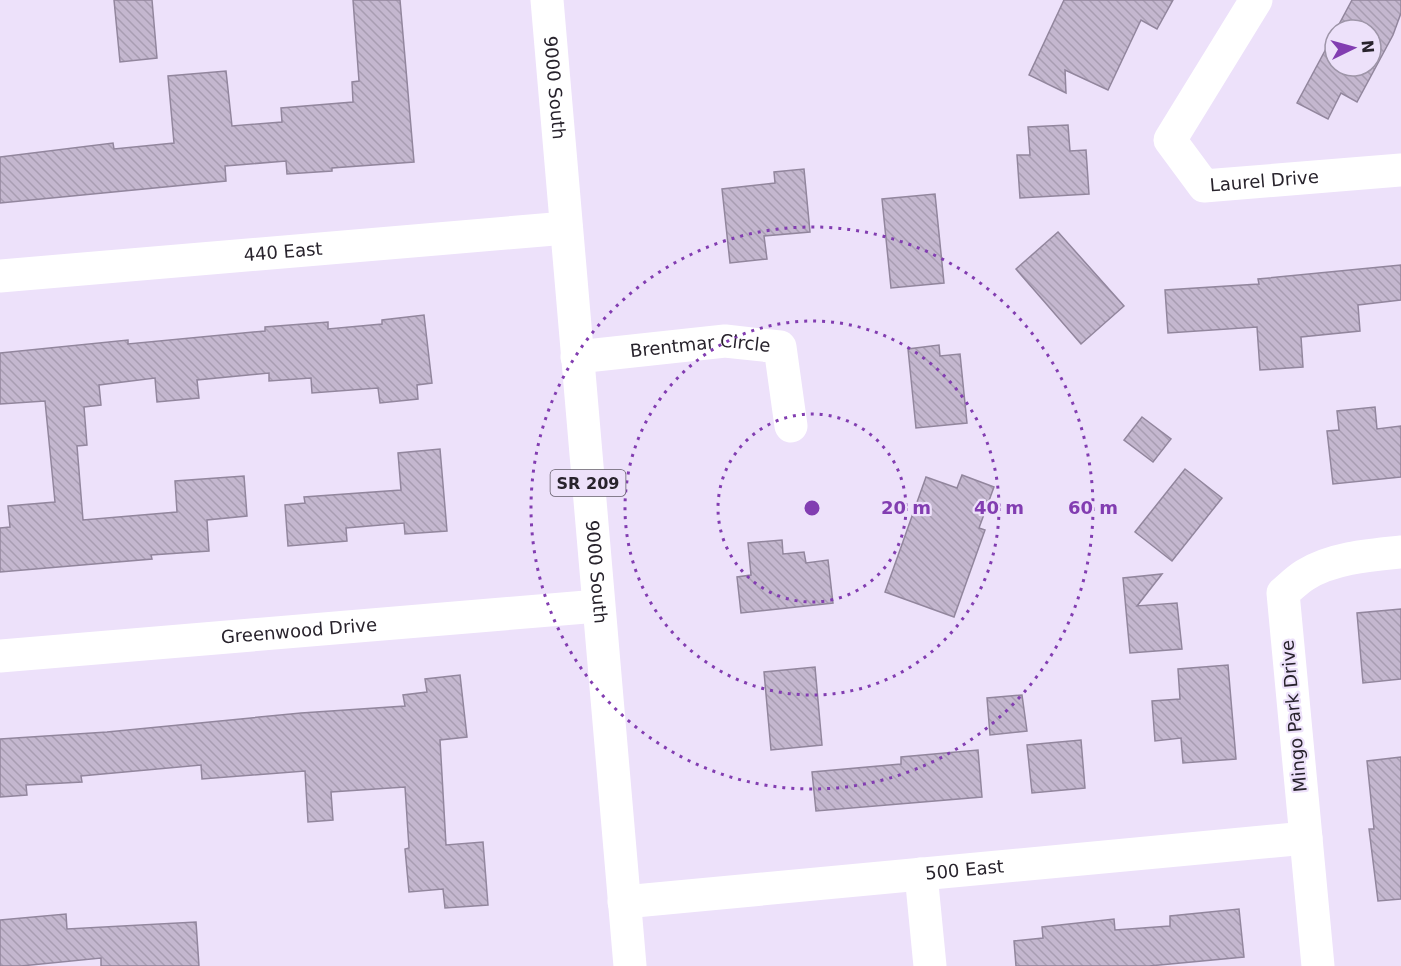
<svg xmlns="http://www.w3.org/2000/svg" width="1401" height="966" font-family="'DejaVu Sans',sans-serif">
  <style>
    .building { fill: url(#building-back-hatch); stroke: #92869d; stroke-width: 1.5 }
    .lines { fill: none; stroke-linecap: round; stroke-linejoin: round }
    .minor { stroke: #fff; stroke-width: 33 }
    .primary { stroke: #fff; stroke-width: 33 }
    .ring { fill: none; stroke: #823db1; stroke-width: 3; stroke-dasharray: 3 6 }
    .labels { text-anchor: middle; stroke-width: 4.5; stroke-linejoin: round; paint-order: stroke }
    .shield { fill: #ede1fa; stroke: #635c6a; stroke-width: 1.5 }
    .shield-label { font-size: 16px; font-weight: bold; fill: #28232c }
    .street-label { font-size: 18px; fill: #28232c; stroke: #ede1fa }
    .centre { fill: #823db1; stroke: #ede1fa; stroke-width: 3 }
    .ring-label { font-size: 18px; text-anchor: middle; font-weight: bold; fill: #823db1; stroke: #ede1fa; stroke-width: 4.5; stroke-linejoin: round; paint-order: stroke }
  </style>
  <defs>
    <pattern id="building-back-hatch" width="6" height="6" patternUnits="userSpaceOnUse" patternTransform="scale(1.5)"><rect width="6" height="6" fill="#c4b7cf"/><path d="M-1 5l2 2M0 0l6 6M5-1l2 2" fill="none" stroke="#a89db2"/></pattern>
  </defs>
  <rect width="100%" height="100%" fill="#ede1fa"/>
  <g class="building">
    <path d="M 114,0 L 152,0 L 157,58 L 120,62 Z"/>
    <path d="M 353,0 L 400,0 L 414,162 L 332,168 L 332,171 L 287,174 L 286,161 L 225,166 L 226,181 L 0,203 L 0,157 L 113,143 L 114,149 L 174,143 L 168,76 L 226,71 L 232,126 L 282,122 L 281,108 L 353,102 L 352,82 L 359,81 Z"/>
    <path d="M 1064,0 L 1173,0 L 1157,29 L 1141,20 L 1108,90 L 1065,70 L 1066,93 L 1029,75 Z"/>
    <path d="M 1352,0 L 1401,0 L 1401,13 L 1393,35 L 1357,102 L 1341,93 L 1328,119 L 1297,103 L 1335,32 L 1335,66 L 1371,66 L 1371,30 L 1336,30 Z"/>
    <path d="M 1068,125 L 1070,151 L 1086,150 L 1089,194 L 1020,198 L 1017,155 L 1030,155 L 1028,127 Z"/>
    <path d="M 804,169 L 810,232 L 764,236 L 767,259 L 730,263 L 722,189 L 775,183 L 774,172 Z"/>
    <path d="M 935,194 L 944,283 L 891,288 L 882,199 Z"/>
    <path d="M 1058,232 L 1124,306 L 1081,344 L 1016,269 Z"/>
    <path d="M 1401,265 L 1401,300 L 1358,305 L 1360,331 L 1301,337 L 1303,367 L 1260,370 L 1257,327 L 1168,333 L 1165,290 L 1259,284 L 1258,279 Z"/>
    <path d="M 424,315 L 432,383 L 417,385 L 418,399 L 380,403 L 378,388 L 312,393 L 311,378 L 269,381 L 269,373 L 197,380 L 199,398 L 157,402 L 155,378 L 99,385 L 101,405 L 84,407 L 87,445 L 77,446 L 83,520 L 177,512 L 175,481 L 244,476 L 247,516 L 207,520 L 209,551 L 151,555 L 152,559 L 0,572 L 0,528 L 10,527 L 8,506 L 55,502 L 45,401 L 0,404 L 0,353 L 128,340 L 128,344 L 265,331 L 265,327 L 328,322 L 328,329 L 382,324 L 382,320 Z"/>
    <path d="M 939,345 L 940,356 L 960,354 L 967,423 L 916,428 L 908,349 Z"/>
    <path d="M 1375,407 L 1377,429 L 1401,426 L 1401,477 L 1333,484 L 1327,431 L 1339,430 L 1337,411 Z"/>
    <path d="M 1142,417 L 1171,439 L 1153,462 L 1124,440 Z"/>
    <path d="M 440,449 L 447,531 L 405,534 L 404,523 L 346,528 L 347,541 L 288,546 L 285,505 L 305,503 L 304,497 L 401,490 L 398,453 Z"/>
    <path d="M 1185,469 L 1222,498 L 1172,561 L 1135,532 Z"/>
    <path d="M 962,475 L 994,487 L 979,528 L 985,530 L 954,617 L 885,592 L 926,477 L 957,488 Z"/>
    <path d="M 782,540 L 783,554 L 804,552 L 806,563 L 828,560 L 833,603 L 741,613 L 737,577 L 751,575 L 748,543 Z"/>
    <path d="M 1162,574 L 1137,606 L 1177,603 L 1182,649 L 1130,653 L 1123,578 Z"/>
    <path d="M 1401,609 L 1401,679 L 1363,683 L 1357,613 Z"/>
    <path d="M 1228,665 L 1236,759 L 1183,763 L 1181,738 L 1155,741 L 1152,701 L 1180,699 L 1178,669 Z"/>
    <path d="M 815,667 L 822,745 L 771,750 L 764,672 Z"/>
    <path d="M 460,675 L 467,737 L 440,740 L 446,845 L 483,842 L 488,905 L 445,908 L 443,889 L 409,892 L 405,849 L 409,848 L 405,787 L 331,792 L 333,820 L 308,822 L 305,771 L 202,779 L 201,765 L 81,776 L 82,782 L 26,785 L 27,795 L 0,797 L 0,739 L 107,732 L 301,713 L 405,706 L 403,695 L 427,692 L 425,679 Z"/>
    <path d="M 1022,695 L 1027,731 L 990,735 L 987,698 Z"/>
    <path d="M 1081,740 L 1085,788 L 1032,793 L 1027,745 Z"/>
    <path d="M 978,750 L 982,797 L 816,811 L 812,772 L 901,764 L 901,757 Z"/>
    <path d="M 1401,757 L 1401,899 L 1378,901 L 1369,829 L 1374,829 L 1367,761 Z"/>
    <path d="M 1239,909 L 1244,957 L 1149,966 L 1016,966 L 1014,941 L 1043,938 L 1042,927 L 1114,919 L 1115,930 L 1170,926 L 1170,916 Z"/>
    <path d="M 66,914 L 67,929 L 196,922 L 199,966 L 101,966 L 101,958 L 21,966 L 0,966 L 0,920 Z"/>
  </g>
  <g class="lines">
    <g class="minor">
      <path id="s1" d="M 1256,0 L 1170,140 L 1204,186 L 1401,170"/>
      <path id="s2" d="M 0,276 L 566,228"/>
      <path id="s3" d="M 577,357 L 725,341 L 780,347 L 791,426"/>
      <path id="s4" d="M 0,656 L 598,606"/>
      <path d="M 921,874 L 930,966"/>
      <path id="s5" d="M 624,902 L 1306,838"/>
      <path d="M 1318,966 L 1283,593 C 1290,587 1297,580 1305,575 C 1332,558 1370,555 1401,552"/>
    </g>
    <path class="primary" id="s6" d="M 547,0 L 630,966"/>
  </g>
  <g class="ring">
    <circle cx="812" cy="508" r="94"/>
    <circle cx="812" cy="508" r="187"/>
    <circle cx="812" cy="508" r="281"/>
  </g>
  <g class="labels">
    <rect class="shield" x="550.5" y="470" width="75" height="26" rx="4.5"/>
    <g class="shield-label">
      <text x="588" y="489">SR 209</text>
    </g>
    <g class="street-label">
      <text dy="6" stroke="none"><textPath href="#s6" startOffset="88">9000 South</textPath></text>
      <text dy="6" stroke="none"><textPath href="#s1" startOffset="282">Laurel Drive</textPath></text>
      <text dy="6" stroke="none"><textPath href="#s2" startOffset="284">440 East</textPath></text>
      <text dy="6" stroke="none"><textPath href="#s3" startOffset="124">Brentmar Circle</textPath></text>
      <text dy="6" stroke="none"><textPath href="#s6" startOffset="574">9000 South</textPath></text>
      <text dy="6" stroke="none"><textPath href="#s4" startOffset="300">Greenwood Drive</textPath></text>
      <text transform="translate(1294 716) rotate(-95)" y="6">Mingo Park Drive</text>
      <text dy="6" stroke="none"><textPath href="#s5" startOffset="342">500 East</textPath></text>
    </g>
  </g>
  <circle cx="812" cy="508" r="9" class="centre"/>
  <g class="ring-label">
    <text x="906" y="514">20 m</text>
    <text x="999" y="514">40 m</text>
    <text x="1093" y="514">60 m</text>
  </g>
  <g transform="translate(1353 48) rotate(85)"><circle r="28" fill="#ede1fa" stroke="#9e95a8" stroke-width="1.5"/>
  <path d="M0-4.5L10 22L0 15L-10 22Z" fill="#823db1"/>
  <text y="-9" font-size="16" font-weight="bold" text-anchor="middle" fill="#28232c">N</text>
  </g>
</svg>
